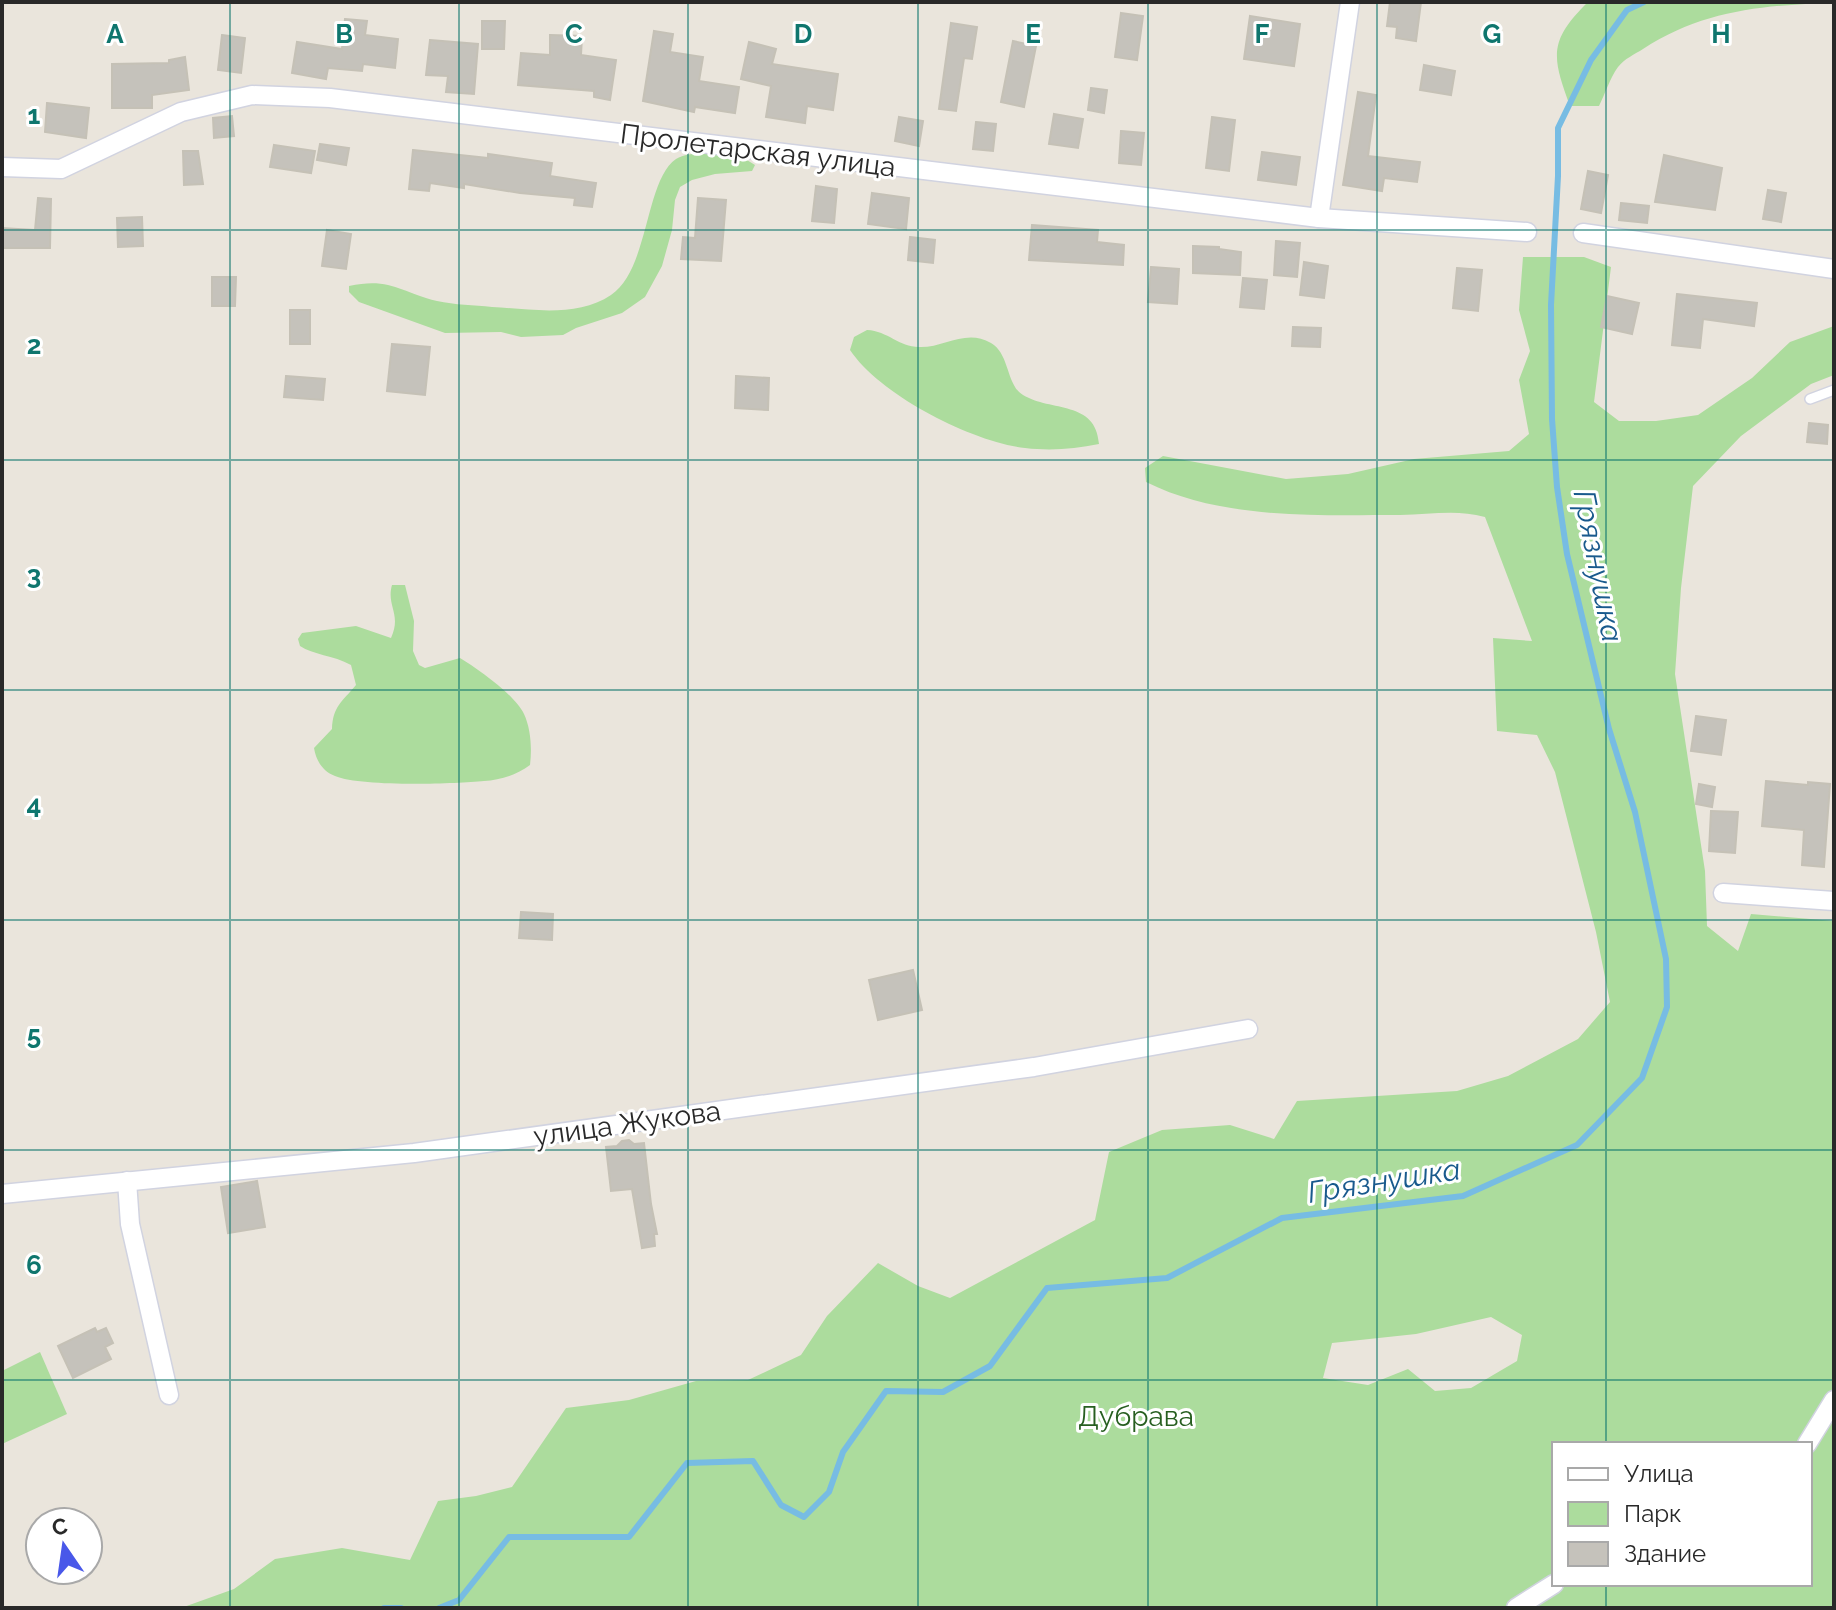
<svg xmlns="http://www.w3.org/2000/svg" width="1836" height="1610" font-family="Raleway,sans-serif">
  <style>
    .green { fill: #acdc9d; fill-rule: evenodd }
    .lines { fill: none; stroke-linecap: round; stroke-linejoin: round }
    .stream { stroke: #77bce3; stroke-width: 6 }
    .building { fill: #c5c2bb; stroke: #c5c1b6; stroke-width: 2 }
    .service-casing { stroke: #d1d3e0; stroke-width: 12 }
    .minor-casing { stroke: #d1d3e0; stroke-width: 21 }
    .service { stroke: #fff; stroke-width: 9 }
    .minor { stroke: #fff; stroke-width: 18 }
    .grid { fill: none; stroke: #0f766e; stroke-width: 2; stroke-opacity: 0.55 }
    .labels { text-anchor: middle; stroke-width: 6; stroke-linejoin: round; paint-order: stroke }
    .street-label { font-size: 28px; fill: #292929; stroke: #fff }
    .park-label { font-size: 28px; fill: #275f20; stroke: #fff }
    .water-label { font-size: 30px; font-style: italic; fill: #195a8d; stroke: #fff }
    .grid-label { font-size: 26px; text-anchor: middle; font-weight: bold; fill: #0f766e; stroke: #fff; stroke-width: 6; stroke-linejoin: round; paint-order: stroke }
  </style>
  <rect width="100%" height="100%" fill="#eae5dc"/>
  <g class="green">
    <path d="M 1588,2 L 1834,2 L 1834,3 C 1764,5 1703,10 1643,49 C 1635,54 1624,59 1618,67 C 1610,78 1605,94 1599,106 L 1570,106 C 1552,57 1548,41 1588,2 Z"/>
    <path d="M 724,154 L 742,157 L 755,165 L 752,171 L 715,174 L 692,180 L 680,187 L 675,200 L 672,230 L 662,266 L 645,297 L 622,313 L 576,328 L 563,335 L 521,337 L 501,332 L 445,333 L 359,302 L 349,292 L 349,286 C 390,277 400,292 437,301 C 455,305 474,305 492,307 C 530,309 577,318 611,295 C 649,270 645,180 676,159 C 689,151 709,154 724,154 Z"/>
    <path d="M 1523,257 L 1584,257 L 1611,267 L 1594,402 L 1619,421 L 1656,421 L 1698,415 L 1752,378 L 1790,342 L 1834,326 L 1834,375 L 1811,384 L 1741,436 L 1693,486 L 1681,588 L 1675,674 L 1705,871 L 1707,926 L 1738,951 L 1751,914 L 1834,921 L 1834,1608 L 181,1608 L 234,1589 L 275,1559 L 342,1548 L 410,1560 L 438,1501 L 476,1496 L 512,1487 L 566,1408 L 629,1400 L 696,1381 L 748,1380 L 801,1355 L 827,1316 L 878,1263 L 918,1286 L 950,1298 L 1095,1220 L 1109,1152 L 1162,1130 L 1230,1125 L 1274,1139 L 1297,1101 L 1457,1091 L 1508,1076 L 1578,1039 L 1610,1002 L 1596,932 L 1555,772 L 1537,735 L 1497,731 L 1493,638 L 1532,641 L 1485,517 C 1455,509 1430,515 1400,515 C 1317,515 1222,520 1146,482 L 1145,468 L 1163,456 L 1286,479 L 1348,474 L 1414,459 L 1509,451 L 1529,434 L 1519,380 L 1530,351 L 1519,310 ZM 1491,1317 L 1522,1335 L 1517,1361 L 1471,1388 L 1435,1391 L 1408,1369 L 1368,1385 L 1323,1378 L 1332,1343 L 1416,1334 ZM 1554,1444 L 1810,1444 L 1810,1584 L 1554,1584 Z"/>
    <path d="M 867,330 C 888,331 899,347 919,347 C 944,348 966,328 991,343 C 1010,354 1006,385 1023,395 C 1051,412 1096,400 1099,444 C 1074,449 1051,451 1025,448 C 972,442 880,395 850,350 L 854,337 Z"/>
    <path d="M 392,585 L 405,585 L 414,621 L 413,651 L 419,665 L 425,668 L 460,658 C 478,669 515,695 524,714 C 531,729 532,749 530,765 C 517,775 500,780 484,781 C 453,784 361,787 335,776 C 322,771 316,760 314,748 L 332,729 C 333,706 342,702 356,685 L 351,665 C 333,655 313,655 300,646 L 298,639 L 302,633 L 356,626 L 391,638 C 402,614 386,606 392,585 Z"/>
    <path d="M 40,1352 L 67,1414 L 2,1444 L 2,1371 Z"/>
  </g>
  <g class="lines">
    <g class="stream">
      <path d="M 384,1608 L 401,1608"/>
      <path d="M 439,1608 L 459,1600 L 509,1537 L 629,1537 L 687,1463 L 753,1461 L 781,1505 L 804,1517 L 829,1492 L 843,1452 L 886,1391 L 943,1392 L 990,1366 L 1047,1288 L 1167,1278 L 1282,1218 L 1463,1196 L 1577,1145 L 1642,1078 L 1667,1007 L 1666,959 L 1635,812 L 1609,729 L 1567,554 L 1557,487 L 1552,419 L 1551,305 L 1558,176 L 1558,128 L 1591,60 L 1627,10 L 1644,2"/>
    </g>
  </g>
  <g class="building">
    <path d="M 1390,2 L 1421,2 L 1416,41 L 1396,38 L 1397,27 L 1387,26 Z"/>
    <path d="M 1121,13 L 1143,16 L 1137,60 L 1115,57 Z"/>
    <path d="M 1250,16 L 1300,24 L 1294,66 L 1244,59 Z"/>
    <path d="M 345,19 L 367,21 L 365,35 L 398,39 L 395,68 L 363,64 L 362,71 L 328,68 L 326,79 L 292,73 L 297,42 L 342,49 Z"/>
    <path d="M 482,21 L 505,21 L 504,49 L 482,49 Z"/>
    <path d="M 951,23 L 977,27 L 972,59 L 964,58 L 956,111 L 939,109 Z"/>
    <path d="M 654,31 L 673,34 L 670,52 L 703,57 L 699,81 L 739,87 L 735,113 L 695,107 L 694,112 L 643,101 Z"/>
    <path d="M 222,35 L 245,38 L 241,73 L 218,70 Z"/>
    <path d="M 550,35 L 582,36 L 581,55 L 616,60 L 610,100 L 594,97 L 594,91 L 518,85 L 521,53 L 550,55 Z"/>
    <path d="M 430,40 L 478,44 L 474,94 L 446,92 L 448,76 L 426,75 Z"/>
    <path d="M 1013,41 L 1036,46 L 1024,107 L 1001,102 Z"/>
    <path d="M 749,42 L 776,49 L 772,64 L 838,74 L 833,110 L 807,106 L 805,123 L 766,117 L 771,86 L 741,79 Z"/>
    <path d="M 185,57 L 189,90 L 152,95 L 152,108 L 112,108 L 112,64 L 169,63 L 169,60 Z"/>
    <path d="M 1424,65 L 1455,71 L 1451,95 L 1420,90 Z"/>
    <path d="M 1091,88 L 1107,90 L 1104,113 L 1088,110 Z"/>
    <path d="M 1358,92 L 1376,95 L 1368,156 L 1420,162 L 1417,182 L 1384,178 L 1382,191 L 1343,185 Z"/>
    <path d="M 47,103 L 89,108 L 86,138 L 45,132 Z"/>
    <path d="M 1054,114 L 1083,119 L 1078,148 L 1049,144 Z"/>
    <path d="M 232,116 L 234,136 L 214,138 L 213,118 Z"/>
    <path d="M 899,117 L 923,121 L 919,146 L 895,141 Z"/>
    <path d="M 1212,117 L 1235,120 L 1229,171 L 1206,168 Z"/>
    <path d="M 976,122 L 996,124 L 993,151 L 973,149 Z"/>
    <path d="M 1121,131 L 1144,133 L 1141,165 L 1119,163 Z"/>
    <path d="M 320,144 L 349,148 L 346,165 L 317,160 Z"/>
    <path d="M 274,145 L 315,151 L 311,173 L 270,167 Z"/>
    <path d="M 413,150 L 488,158 L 488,154 L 552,163 L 550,176 L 596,183 L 592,207 L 574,205 L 575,198 L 520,193 L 464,184 L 464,188 L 430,183 L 429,191 L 409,189 Z"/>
    <path d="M 183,151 L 198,151 L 203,184 L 184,185 Z"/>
    <path d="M 1262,152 L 1300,157 L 1296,185 L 1258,180 Z"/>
    <path d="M 1664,155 L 1722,168 L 1715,210 L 1655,202 Z"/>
    <path d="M 1588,171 L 1608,175 L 1601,213 L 1581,209 Z"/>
    <path d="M 816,186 L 837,189 L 834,223 L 812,221 Z"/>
    <path d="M 1768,190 L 1786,193 L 1781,222 L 1763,219 Z"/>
    <path d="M 872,193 L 909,198 L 906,229 L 868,224 Z"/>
    <path d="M 38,198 L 51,199 L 50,248 L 2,248 L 2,228 L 35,230 Z"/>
    <path d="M 698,198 L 726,200 L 721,261 L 681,259 L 683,237 L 695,238 Z"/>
    <path d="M 1621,203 L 1649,206 L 1647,223 L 1619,220 Z"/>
    <path d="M 142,217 L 143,246 L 118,247 L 117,218 Z"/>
    <path d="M 1032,225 L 1098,230 L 1097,242 L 1124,245 L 1123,265 L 1029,260 Z"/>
    <path d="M 327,230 L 351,234 L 346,269 L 322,266 Z"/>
    <path d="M 910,237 L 935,240 L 933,263 L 908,260 Z"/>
    <path d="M 1276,241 L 1300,243 L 1297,277 L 1274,275 Z"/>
    <path d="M 1193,246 L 1219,247 L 1219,249 L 1241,252 L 1240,275 L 1193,273 Z"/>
    <path d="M 1304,262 L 1328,266 L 1324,298 L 1300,295 Z"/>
    <path d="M 1151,267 L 1179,269 L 1177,304 L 1148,302 Z"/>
    <path d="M 1457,268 L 1482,270 L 1478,311 L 1453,308 Z"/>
    <path d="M 212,277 L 236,277 L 235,306 L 212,306 Z"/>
    <path d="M 1243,278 L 1267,280 L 1264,309 L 1240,307 Z"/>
    <path d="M 1677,294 L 1757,303 L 1754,326 L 1703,319 L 1700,348 L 1672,345 Z"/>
    <path d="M 1607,296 L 1639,303 L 1632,334 L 1601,327 Z"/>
    <rect x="290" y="310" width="20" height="34"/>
    <path d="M 1293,327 L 1321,328 L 1320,347 L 1292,346 Z"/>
    <path d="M 392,344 L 430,347 L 425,395 L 387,391 Z"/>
    <path d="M 286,376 L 325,379 L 323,400 L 284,397 Z"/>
    <path d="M 736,376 L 769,378 L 768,410 L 735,408 Z"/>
    <path d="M 1809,423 L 1828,425 L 1827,444 L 1807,442 Z"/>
    <path d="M 1696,716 L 1726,720 L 1721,755 L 1691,751 Z"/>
    <path d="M 1766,781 L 1808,785 L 1808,782 L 1830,784 L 1824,867 L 1802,865 L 1804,830 L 1762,826 Z"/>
    <path d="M 1699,784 L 1715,787 L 1712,807 L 1696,804 Z"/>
    <path d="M 1711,811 L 1738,812 L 1735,853 L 1709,851 Z"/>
    <path d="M 521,912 L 553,914 L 552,940 L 519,938 Z"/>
    <path d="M 913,970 L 922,1010 L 878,1020 L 869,980 Z"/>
    <path d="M 629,1140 L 634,1144 L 644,1143 L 651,1204 L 657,1234 L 654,1234 L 655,1246 L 642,1248 L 632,1189 L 611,1191 L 606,1147 L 617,1146 L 622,1141 Z"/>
    <path d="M 257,1181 L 265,1227 L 228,1233 L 221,1187 Z"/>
    <path d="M 95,1328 L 97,1332 L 106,1328 L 113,1343 L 105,1347 L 111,1359 L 73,1378 L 58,1346 Z"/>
  </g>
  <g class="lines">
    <g class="service-casing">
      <path id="service" d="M 1810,399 L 1834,390"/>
    </g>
    <g class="minor-casing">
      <g id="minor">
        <path d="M 2,167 L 61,169 L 181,112 L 252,95 L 330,98 L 1319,218 L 1527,232"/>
        <path d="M 1319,218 L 1350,2"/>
        <path d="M 1583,233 L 1834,269"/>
        <path d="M 1723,893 L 1834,901"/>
        <path d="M 127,1181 L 130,1224 L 169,1395"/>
        <path d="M 2,1194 L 414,1153 L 1034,1067 L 1248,1029"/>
        <path d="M 1807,1444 L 1834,1400"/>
        <path d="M 1516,1608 L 1554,1584"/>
      </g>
    </g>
    <use href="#service" class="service"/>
    <use href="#minor" class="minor"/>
  </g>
  <path class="grid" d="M 230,2 L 230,1608M 459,2 L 459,1608M 688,2 L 688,1608M 918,2 L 918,1608M 1148,2 L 1148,1608M 1377,2 L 1377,1608M 1606,2 L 1606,1444M 2,230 L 1834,230M 2,460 L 1834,460M 2,690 L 1834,690M 2,920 L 1834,920M 2,1150 L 1834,1150M 2,1380 L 1834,1380M 1606,1584 L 1606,1608"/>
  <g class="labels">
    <g class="street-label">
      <text transform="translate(758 150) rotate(7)" y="10">Пролетарская улица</text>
      <text transform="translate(627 1123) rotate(-8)" y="10">улица Жукова</text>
    </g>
    <g class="park-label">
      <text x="1136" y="1426">Дубрава</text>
    </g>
    <g class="water-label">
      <text transform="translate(1598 566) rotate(79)" y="10">Грязнушка</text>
      <text transform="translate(1384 1181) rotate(-9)" y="10">Грязнушка</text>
    </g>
  </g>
  <g class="grid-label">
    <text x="115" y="43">A</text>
    <text x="344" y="43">B</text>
    <text x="574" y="43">C</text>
    <text x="803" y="43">D</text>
    <text x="1033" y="43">E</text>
    <text x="1262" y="43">F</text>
    <text x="1492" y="43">G</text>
    <text x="1721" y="43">H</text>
    <text x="34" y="124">1</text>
    <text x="34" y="354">2</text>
    <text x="34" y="584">3</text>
    <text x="34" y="814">4</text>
    <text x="34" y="1044">5</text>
    <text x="34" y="1274">6</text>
  </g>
  <rect width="1836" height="1610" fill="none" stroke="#292929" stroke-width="8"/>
  <rect x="1552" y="1442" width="260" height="144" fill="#ffffff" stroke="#a9a9a9" stroke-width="2"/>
  <rect x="1568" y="1468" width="40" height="12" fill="#ffffff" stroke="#a9a9a9" stroke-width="2"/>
  <text x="1624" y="1482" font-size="24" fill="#292929">Улица</text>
  <rect x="1568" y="1502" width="40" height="24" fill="#acdc9d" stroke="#a9a9a9" stroke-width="2"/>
  <text x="1624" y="1522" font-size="24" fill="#292929">Парк</text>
  <rect x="1568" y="1542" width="40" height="24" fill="#c5c2bb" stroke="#a9a9a9" stroke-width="2"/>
  <text x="1624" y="1562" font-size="24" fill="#292929">Здание</text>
  <g transform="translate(64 1546) rotate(347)"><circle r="38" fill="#ffffff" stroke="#a9a9a9" stroke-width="2"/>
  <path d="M0-6L14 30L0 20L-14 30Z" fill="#4958e9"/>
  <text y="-12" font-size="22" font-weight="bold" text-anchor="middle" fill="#292929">С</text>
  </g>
</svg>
